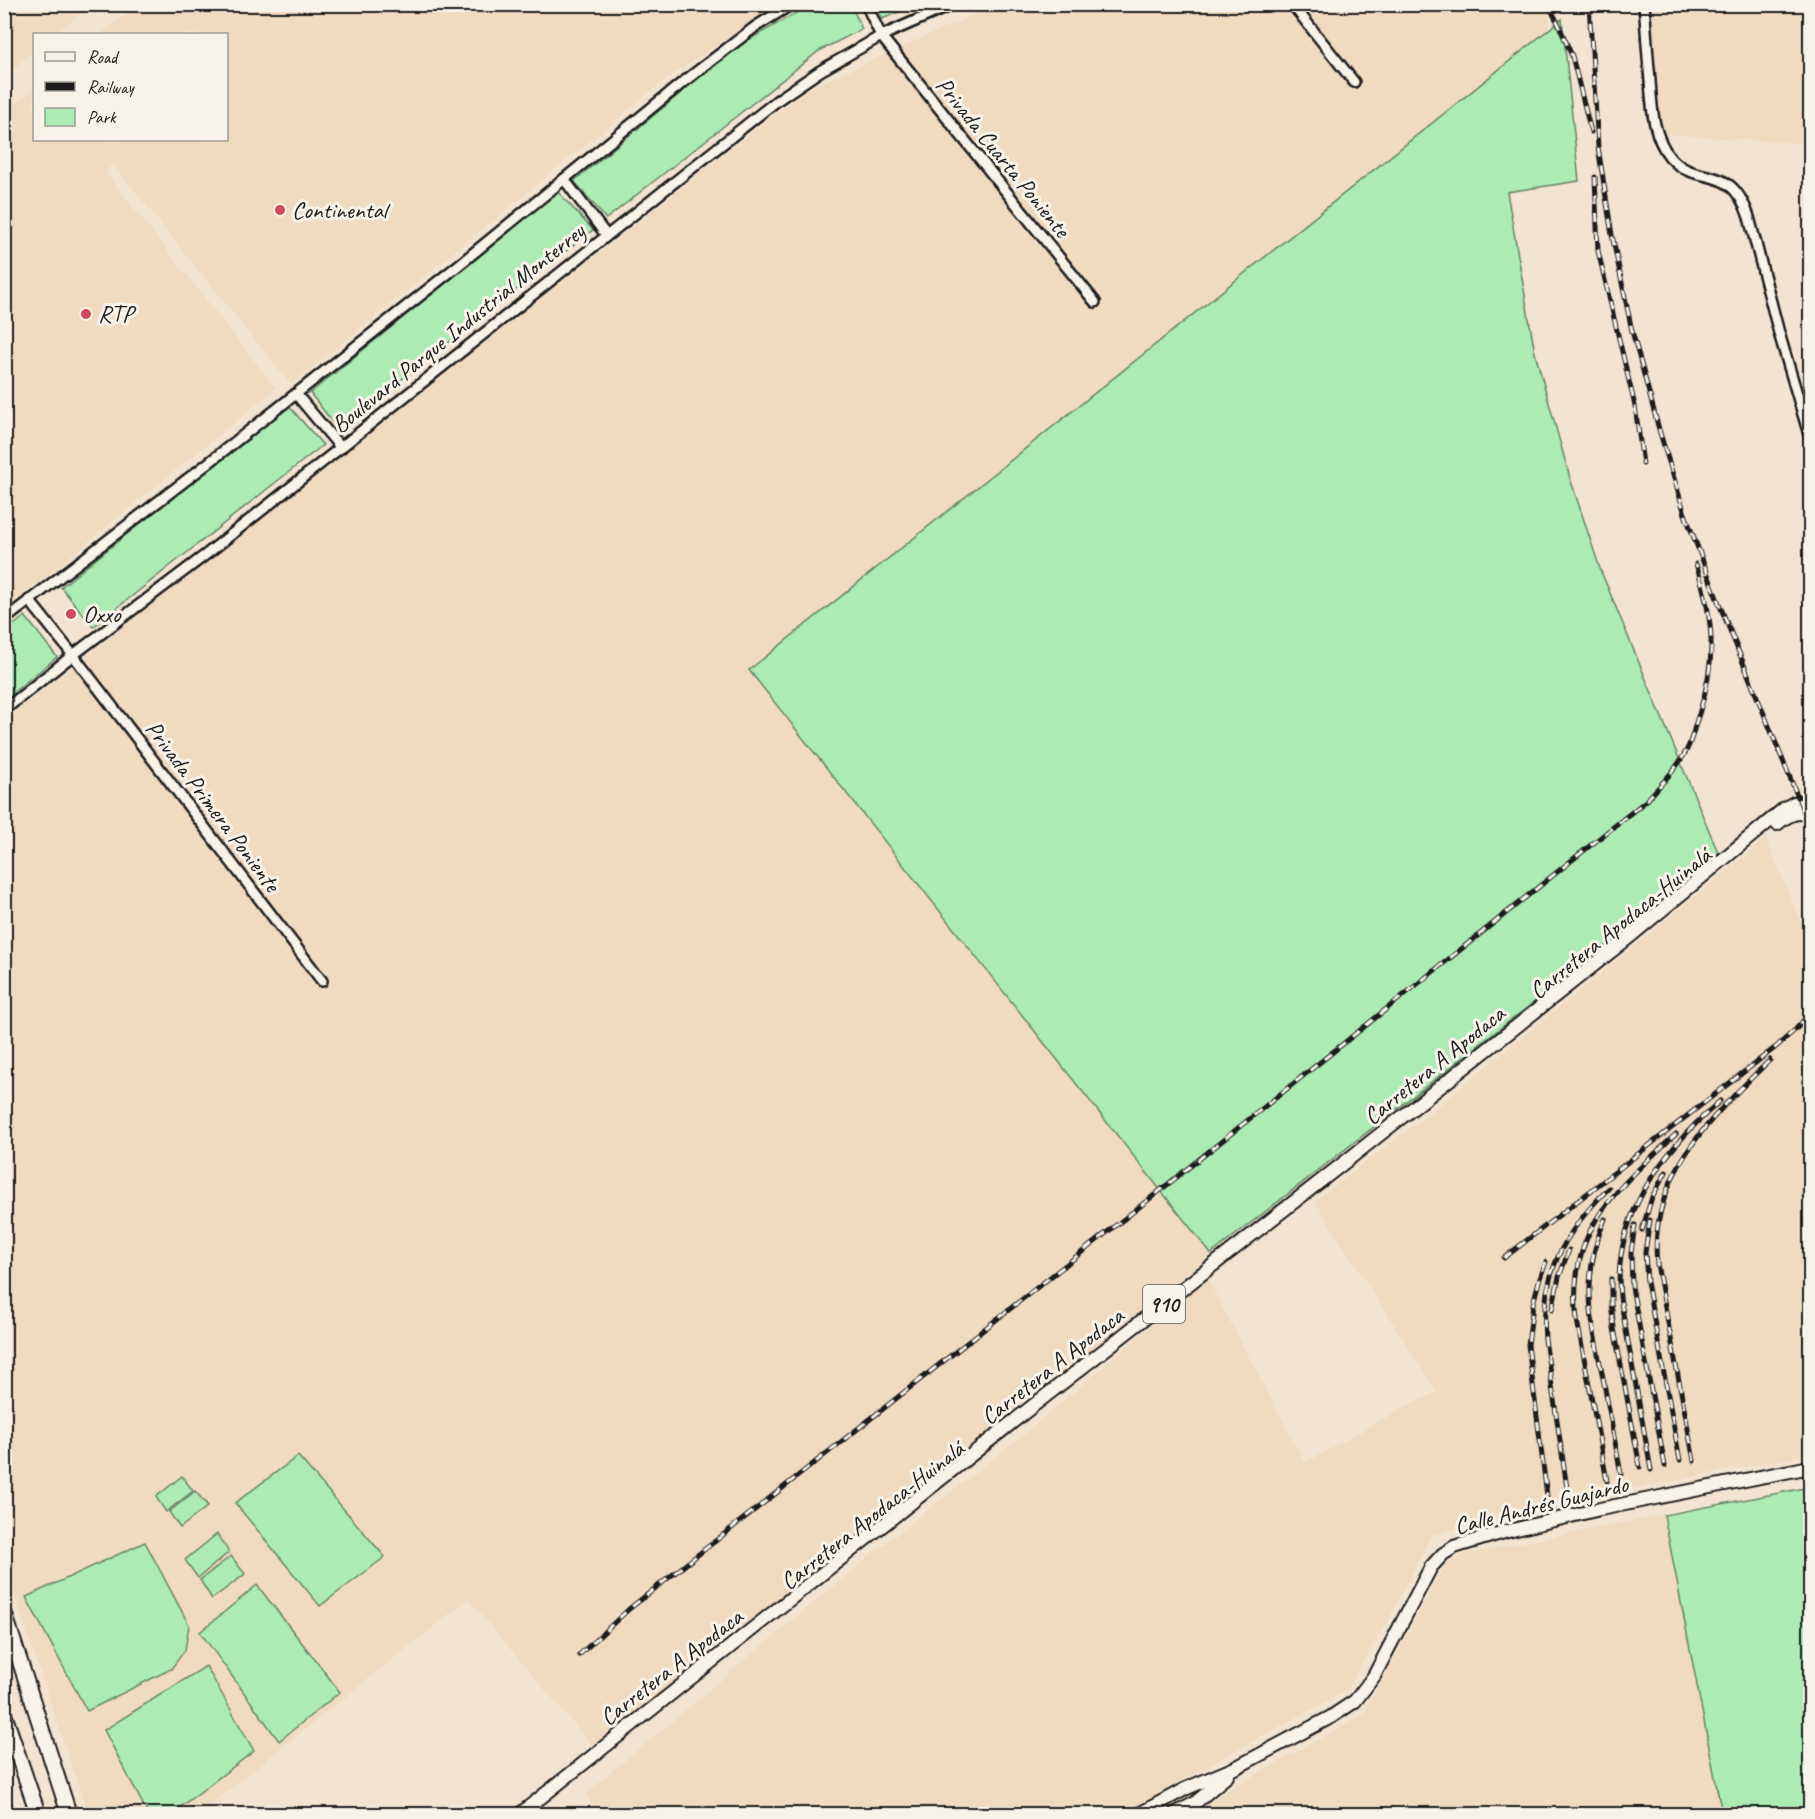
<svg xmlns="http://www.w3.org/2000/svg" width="1815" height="1819" font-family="Caveat,sans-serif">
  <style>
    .built { fill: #f0dac0 }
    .green { fill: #acebb3; stroke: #648468; stroke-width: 1.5 }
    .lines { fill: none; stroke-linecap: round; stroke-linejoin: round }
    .minor-casing { stroke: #1c1c1c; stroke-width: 14 }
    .major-casing { stroke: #1c1c1c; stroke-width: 16 }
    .highway-casing { stroke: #1c1c1c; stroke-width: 18 }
    .minor { stroke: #f7f3e8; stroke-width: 9 }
    .major { stroke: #f7f3e8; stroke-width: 12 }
    .highway { stroke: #f7f3e8; stroke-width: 14 }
    .rail-casing { stroke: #1c1c1c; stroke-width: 5 }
    .rail { stroke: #f7f3e8; stroke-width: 3; stroke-dasharray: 9; stroke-linecap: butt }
    .poi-dot { fill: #d1495b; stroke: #f7f3e8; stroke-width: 2 }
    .labels { text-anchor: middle; stroke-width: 6; stroke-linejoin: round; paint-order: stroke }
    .shield { fill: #f7f3e8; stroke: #5e5c59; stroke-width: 1.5 }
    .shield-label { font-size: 22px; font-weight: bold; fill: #1c1c1c }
    .street-label { font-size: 24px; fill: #1c1c1c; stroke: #f7f3e8 }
    .poi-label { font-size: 24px; fill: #1c1c1c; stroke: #f7f3e8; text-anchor: start }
  </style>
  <rect width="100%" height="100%" fill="#f3e4d1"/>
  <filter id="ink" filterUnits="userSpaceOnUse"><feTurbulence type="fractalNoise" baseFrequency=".0167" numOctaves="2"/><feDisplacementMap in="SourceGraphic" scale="12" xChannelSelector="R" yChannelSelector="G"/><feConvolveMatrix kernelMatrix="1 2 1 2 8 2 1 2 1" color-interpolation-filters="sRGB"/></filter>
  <g filter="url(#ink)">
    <g class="built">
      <path d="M 5,4 L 92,4 L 92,5 L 55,34 L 34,34 L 34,51 L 5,75 Z"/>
      <path d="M 138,5 L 138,4 L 775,5 L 664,81 L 291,385 L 113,164 L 105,172 L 276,388 L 5,610 L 5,112 L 34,88 L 34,140 L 226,140 L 226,34 L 101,34 Z"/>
      <path d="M 996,5 L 1549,5 L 1550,29 L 749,669 L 1211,1254 L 596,1750 L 468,1599 L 199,1814 L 88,1814 L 5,1567 L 4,721 L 806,90 Z"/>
      <path d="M 1652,5 L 1810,5 L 1810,144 L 1665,134 L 1661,118 L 1652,17 Z"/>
      <path d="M 1766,839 L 1810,945 L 1810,1454 L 1536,1508 L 1431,1535 L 1388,1621 L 1346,1691 L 1198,1771 L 1123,1814 L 596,1814 L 586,1793 L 867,1558 L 1017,1440 L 1207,1278 L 1305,1463 L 1406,1406 L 1437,1392 L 1315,1201 L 1423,1118 Z"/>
      <path d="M 1664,1515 L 1722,1814 L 1185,1814 L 1363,1715 L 1444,1566 L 1462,1555 Z"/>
    </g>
    <g class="green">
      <path d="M 810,5 L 851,5 L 862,29 L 819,51 L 606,219 L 574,181 L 738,46 Z"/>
      <path d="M 875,5 L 916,5 L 882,19 Z"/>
      <path d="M 1562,19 L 1579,181 L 1507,192 L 1535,353 L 1570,478 L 1600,569 L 1720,857 L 1211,1254 L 749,670 Z"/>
      <path d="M 558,192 L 593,230 L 338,429 L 310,393 Z"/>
      <path d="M 288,405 L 323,445 L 93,627 L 61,587 Z"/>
      <path d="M 25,616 L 57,657 L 5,699 L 5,632 Z"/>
      <path d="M 298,1456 L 385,1557 L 320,1606 L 235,1503 Z"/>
      <path d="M 182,1476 L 193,1491 L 166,1512 L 156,1497 Z"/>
      <path d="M 1810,1487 L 1810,1814 L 1722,1814 L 1664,1515 Z"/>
      <path d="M 195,1491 L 208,1506 L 180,1528 L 169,1512 Z"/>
      <path d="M 217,1534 L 229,1552 L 198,1578 L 185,1560 Z"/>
      <path d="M 145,1542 L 189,1625 L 185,1650 L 171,1669 L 87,1711 L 26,1597 Z"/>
      <path d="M 231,1556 L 245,1574 L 212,1599 L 200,1580 Z"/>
      <path d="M 257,1585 L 340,1692 L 279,1741 L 200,1632 Z"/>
      <path d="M 206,1666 L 254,1751 L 171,1814 L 148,1814 L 104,1730 Z"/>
    </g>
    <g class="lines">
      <g class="minor-casing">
        <g id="minor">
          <path d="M 866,4 L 881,36 L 1095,302"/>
          <path d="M 1292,4 L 1354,82"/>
          <path d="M 1644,4 C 1646,26 1647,47 1649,69 C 1652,98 1650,133 1670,157 C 1698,189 1729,159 1749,217 L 1779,333 L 1810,438"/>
          <path d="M 564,179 L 606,235"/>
          <path d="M 296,394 L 341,448"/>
          <path d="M 29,600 L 73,655 L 322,981"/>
          <path d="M 4,620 L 207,464 L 316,378 L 460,264 L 682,83 L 755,27 L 792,4"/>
          <path d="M 4,710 L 73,655 L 208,553 L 779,99 L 820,71 L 881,36 L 954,4"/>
          <path d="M 4,1801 L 9,1814"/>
        </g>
      </g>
      <g class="major-casing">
        <g id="major">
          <path d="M 1777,824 C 1788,815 1797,810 1810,815"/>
          <path d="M 520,1814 L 1034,1405 L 1359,1151 L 1628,938 L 1785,808 L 1794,803 L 1810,802"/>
          <path d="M 1139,1814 L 1185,1789 L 1237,1767 L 1331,1717 L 1355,1701 L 1374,1676 L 1431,1567 L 1443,1554 L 1454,1547 L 1504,1532 L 1600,1509 L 1810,1467"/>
          <path d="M 1174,1814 L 1195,1803 L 1227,1776"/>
        </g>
      </g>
      <g class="highway-casing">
        <g id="highway">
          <path d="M 4,1612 L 69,1814"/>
          <path d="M 4,1714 L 38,1814"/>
        </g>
      </g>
      <use href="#minor" class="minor"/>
      <use href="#major" class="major"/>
      <use href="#highway" class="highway"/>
      <g class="rail-casing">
        <g id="rail">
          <path d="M 1548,4 L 1558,23 L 1572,56 L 1591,132"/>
          <path d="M 1589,4 L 1598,147 L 1612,235 L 1632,331 L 1660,433 L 1685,514 L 1718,601 L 1810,827"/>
          <path d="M 1595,177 L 1598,251 L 1635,406 L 1643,464"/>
          <path d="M 1605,1219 C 1580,1277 1591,1319 1603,1378 C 1609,1410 1615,1442 1621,1474"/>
          <path d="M 1650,1220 L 1645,1252 L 1647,1282 L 1680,1460"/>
          <path d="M 1635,1225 L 1631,1253 L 1632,1287 L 1665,1466"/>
          <path d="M 1642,1230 L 1652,1197 L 1666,1172"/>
          <path d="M 1504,1258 L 1776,1047 L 1796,1029 L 1810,1013"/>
          <path d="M 1546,1262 L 1539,1281 L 1533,1304 L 1528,1345 L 1547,1496"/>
          <path d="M 1611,1279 L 1611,1303 L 1614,1328 L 1640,1467"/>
          <path d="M 1552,1310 L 1559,1277 L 1569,1250"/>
          <path d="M 1694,1461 L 1657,1264 C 1648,1176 1712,1116 1770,1060"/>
          <path d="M 1651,1470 L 1620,1297 C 1612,1216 1663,1151 1720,1101"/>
          <path d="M 1607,1481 L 1577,1320 C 1566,1229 1616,1190 1676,1134"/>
          <path d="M 1567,1488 L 1545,1339 C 1540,1275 1564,1232 1609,1188"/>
          <path d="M 579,1655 L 629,1609 L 1162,1189 L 1647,800 C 1662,783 1680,766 1689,745 C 1693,735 1695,724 1699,714 C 1717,657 1714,620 1696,564"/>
        </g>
      </g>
      <use href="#rail" class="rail"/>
    </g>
  </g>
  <g class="poi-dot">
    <circle cx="280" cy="210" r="6"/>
    <circle cx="86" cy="314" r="6"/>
    <circle cx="71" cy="614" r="6"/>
  </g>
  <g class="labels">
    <rect class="shield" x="1143" y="1285" width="42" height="38" rx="4.5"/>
    <g class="shield-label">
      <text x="1164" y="1312">910</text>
    </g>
    <g class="street-label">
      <text transform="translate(1003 157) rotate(51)" y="8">Privada Cuarta Poniente</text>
      <text transform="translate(458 328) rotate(-39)" y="8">Boulevard Parque Industrial Monterrey</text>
      <text transform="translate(213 806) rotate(53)" y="8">Privada Primera Poniente</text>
      <text transform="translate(1620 923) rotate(-39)" y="8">Carretera Apodaca-Huinalá</text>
      <text transform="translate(1434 1065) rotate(-39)" y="8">Carretera A Apodaca</text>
      <text transform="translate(1052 1366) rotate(-38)" y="8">Carretera A Apodaca</text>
      <text transform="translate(1541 1505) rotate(-14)" y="8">Calle Andrés Guajardo</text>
      <text transform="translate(872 1515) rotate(-38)" y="8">Carretera Apodaca-Huinalá</text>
      <text transform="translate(671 1667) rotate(-38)" y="8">Carretera A Apodaca</text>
    </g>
    <g class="poi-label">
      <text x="292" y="218">Continental</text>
      <text x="98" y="322">RTP</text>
      <text x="83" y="622">Oxxo</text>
    </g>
  </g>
  <rect width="1815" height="1819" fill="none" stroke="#f7f3e8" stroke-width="24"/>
  <rect x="12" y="12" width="1791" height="1795" fill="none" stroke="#1c1c1c" stroke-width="2" filter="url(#ink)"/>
  <rect x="33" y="33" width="195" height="108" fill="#f7f3e8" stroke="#9f9d96" stroke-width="1.5"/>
  <rect x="45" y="52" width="30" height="9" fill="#f7f3e8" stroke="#9f9d96" stroke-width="1.5"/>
  <text x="87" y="63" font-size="18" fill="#1c1c1c">Road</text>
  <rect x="45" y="82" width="30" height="9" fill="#1c1c1c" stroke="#9f9d96" stroke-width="1.5"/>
  <text x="87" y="93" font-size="18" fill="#1c1c1c">Railway</text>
  <rect x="45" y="108" width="30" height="18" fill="#acebb3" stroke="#9f9d96" stroke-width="1.5"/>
  <text x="87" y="123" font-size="18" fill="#1c1c1c">Park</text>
</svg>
